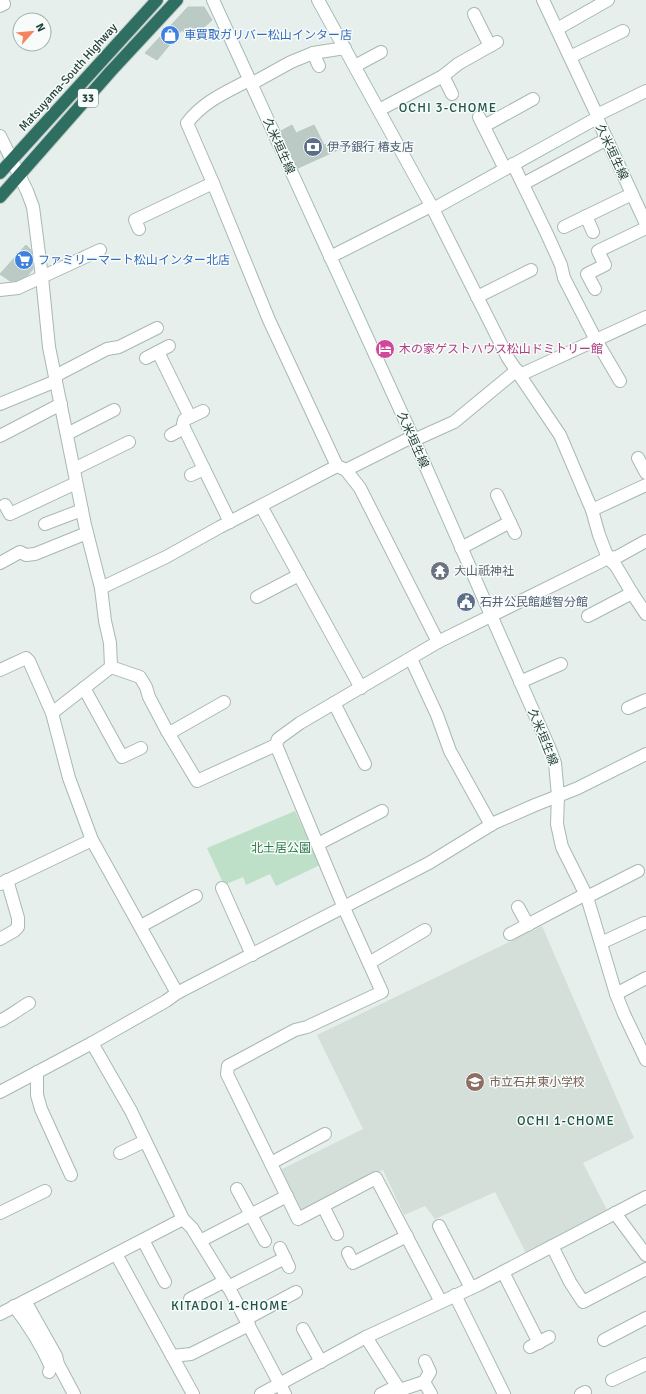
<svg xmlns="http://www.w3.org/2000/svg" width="646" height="1394" font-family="Signika,'Noto Sans JP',sans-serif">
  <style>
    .built { fill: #d4dfda }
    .green { fill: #bfe0c8 }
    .building { fill: #bbcac4; stroke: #b8c9c2 }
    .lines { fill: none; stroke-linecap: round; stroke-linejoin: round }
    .street-casing { stroke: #a8b8b2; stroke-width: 14 }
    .secondary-casing { stroke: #a4bbb3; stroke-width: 14 }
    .highway-casing { stroke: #c2cac8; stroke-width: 14 }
    .street { stroke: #fff; stroke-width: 12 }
    .secondary { stroke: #fff; stroke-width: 12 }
    .highway { stroke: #2f6f62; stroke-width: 12 }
    .labels { text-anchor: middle; stroke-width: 3; stroke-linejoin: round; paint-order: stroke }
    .shield { fill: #f7fbf9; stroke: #637a73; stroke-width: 1 }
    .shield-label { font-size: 11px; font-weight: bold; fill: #24423a }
    .shop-label { font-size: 12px; fill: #366cbe; stroke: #f7fbf9; text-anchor: start }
    .street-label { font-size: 12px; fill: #24423a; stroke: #f7fbf9 }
    .service-label { font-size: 12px; fill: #4e5e75; stroke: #f7fbf9; text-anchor: start }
    .hotel-label { font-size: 12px; fill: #b23c85; stroke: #f7fbf9; text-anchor: start }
    .worship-label { font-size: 12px; fill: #5b616d; stroke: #f7fbf9; text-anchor: start }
    .park-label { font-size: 12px; fill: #2d7a4b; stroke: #f7fbf9 }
    .education-label { font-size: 12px; fill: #785e54; stroke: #f7fbf9; text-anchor: start }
    .neighbourhood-label { font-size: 13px; letter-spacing: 1px; fill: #1f5548; stroke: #f7fbf9 }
  </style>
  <rect width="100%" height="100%" fill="#e6efeb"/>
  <path class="built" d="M 542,926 L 634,1138 L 583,1163 L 608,1212 L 527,1255 L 495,1192 L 435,1219 L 425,1206 L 404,1215 L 383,1170 L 300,1212 L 280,1170 L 363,1129 L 317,1035 Z"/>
  <path class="green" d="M 295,811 L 320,865 L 276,886 L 270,874 L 246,885 L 243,877 L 224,885 L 207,848 Z"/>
  <g class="building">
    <path d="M 188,7 L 204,7 L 212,20 L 191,39 L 182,30 L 157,60 L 145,53 Z"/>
    <path d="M 292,125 L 296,133 L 314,125 L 324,145 L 338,141 L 340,149 L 298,168 L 281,131 Z"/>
    <path d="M 26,245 L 31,250 L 33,269 L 28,275 L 16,281 L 10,281 L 0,274 Z"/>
  </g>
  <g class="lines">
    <g class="street-casing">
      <g id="street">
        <path d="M 543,0 L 597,115 L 597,118"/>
        <path d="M 0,6 L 4,4 L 2,0"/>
        <path d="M 474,14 L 490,46"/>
        <path d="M 557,29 L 608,0"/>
        <path d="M 313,53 L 319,66"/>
        <path d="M 570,57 L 623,31"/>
        <path d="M 355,66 L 381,52"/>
        <path d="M 443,76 L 452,94"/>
        <path d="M 249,80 C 225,93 204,101 187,123 L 213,183 L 269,320 L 337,466"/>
        <path d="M 251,84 L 291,62 L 313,53 L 345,48"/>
        <path d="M 379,110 L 443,76 L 458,64 L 497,42"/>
        <path d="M 597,115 L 646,91"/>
        <path d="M 479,117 L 505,169"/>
        <path d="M 484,126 L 533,99"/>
        <path d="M 0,136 L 27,191 L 33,207 L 42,277 L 49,347 L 85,525 L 101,588 L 105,621 L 110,643 L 111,667 L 52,713"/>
        <path d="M 513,164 L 546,232 L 561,265 L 564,278 L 596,340 L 620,381"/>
        <path d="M 523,184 L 607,139"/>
        <path d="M 433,209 L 508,358 L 560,435 L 592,510 L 599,535 L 608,558 L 616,566 L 632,593 L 646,614"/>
        <path d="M 586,216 L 593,232"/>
        <path d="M 564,227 L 632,194"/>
        <path d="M 139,229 L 135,220 L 213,183"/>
        <path d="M 330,257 L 431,206"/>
        <path d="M 595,289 L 587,274 L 605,265 L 598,251 L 646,228"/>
        <path d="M 0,290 L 18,288 L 100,250"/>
        <path d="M 477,297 L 531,270"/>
        <path d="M 158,352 L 190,417"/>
        <path d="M 146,358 L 169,346"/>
        <path d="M 520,375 L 646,317"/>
        <path d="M 55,376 L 107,349 L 119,347 L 157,328"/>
        <path d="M 0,404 L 56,381"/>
        <path d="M 203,411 L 184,420 L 183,424 L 184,428 L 230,522"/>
        <path d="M 67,434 L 114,410"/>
        <path d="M 171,435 L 184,428"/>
        <path d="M 0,436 L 61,404"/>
        <path d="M 414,440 L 454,422 L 517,370"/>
        <path d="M 638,458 L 646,473"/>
        <path d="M 74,469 L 129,442"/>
        <path d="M 346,470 L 360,488 L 438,642 L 608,558 L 617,557 L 646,541"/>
        <path d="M 191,475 L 204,469"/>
        <path d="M 497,495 L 515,533"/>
        <path d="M 5,505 L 10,514 L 76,483"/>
        <path d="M 261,506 L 361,688"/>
        <path d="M 592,510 L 646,485"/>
        <path d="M 45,524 L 82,510"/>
        <path d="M 461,548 L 510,522"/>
        <path d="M 0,563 L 20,552 L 26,555 L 35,554 L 87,533"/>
        <path d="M 101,588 L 166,557 L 220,527 L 337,466 L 346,470 L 412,437"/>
        <path d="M 257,597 L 299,575"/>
        <path d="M 588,616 L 632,593"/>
        <path d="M 438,642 L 300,723 L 278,739 L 276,745 L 344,908 L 382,992 L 307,1027 L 295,1030 L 228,1066 L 227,1074 L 298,1219 L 376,1178 L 441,1302"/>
        <path d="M 411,659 L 437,715 L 450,751 L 491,825"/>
        <path d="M 111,667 L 140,677 L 146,687 L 149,697 L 167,731 L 197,781 L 276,745"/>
        <path d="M 0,670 L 26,658 L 29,661 L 52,713 L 69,778 L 92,840 L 177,993"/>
        <path d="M 520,682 L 561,664"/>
        <path d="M 84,688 L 122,757 L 141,748"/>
        <path d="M 334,703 L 365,764"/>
        <path d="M 628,708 L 646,700"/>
        <path d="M 167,731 L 173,731 L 224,702"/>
        <path d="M 318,844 L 382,811"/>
        <path d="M 0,884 L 92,840"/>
        <path d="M 222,888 L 252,955"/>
        <path d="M 587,897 L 638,871"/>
        <path d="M 518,907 L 528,925"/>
        <path d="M 141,926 L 196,896"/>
        <path d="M 510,934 L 586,894"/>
        <path d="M 0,939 L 14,931 L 18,927 L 18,918 L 7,880"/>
        <path d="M 601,943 L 644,923"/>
        <path d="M 369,963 L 425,930"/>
        <path d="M 616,994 L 646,978"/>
        <path d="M 0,1021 C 10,1016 19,1009 29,1003"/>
        <path d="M 92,1043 L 131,1111 L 183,1219 L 192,1228 L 230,1290 L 285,1394"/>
        <path d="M 37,1072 L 37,1095 L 41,1109 L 71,1175"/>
        <path d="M 0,1092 L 92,1043 L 166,1001 L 177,993 L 429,863 L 494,823 L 535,805 L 558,796 L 557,824 L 562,847 L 587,897 L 616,994 L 624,1014 L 646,1060"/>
        <path d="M 120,1153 L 145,1141"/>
        <path d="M 271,1163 L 325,1134"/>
        <path d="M 237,1189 L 265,1241"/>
        <path d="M 323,1206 L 337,1234"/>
        <path d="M 0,1213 L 45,1191"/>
        <path d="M 615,1213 L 646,1255"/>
        <path d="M 439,1226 L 471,1288"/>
        <path d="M 143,1240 L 165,1282"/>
        <path d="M 200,1241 L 287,1196"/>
        <path d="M 552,1246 L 570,1282 L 583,1302 L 646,1269"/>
        <path d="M 280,1248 L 289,1267"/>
        <path d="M 348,1253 L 353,1263 L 407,1236"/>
        <path d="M 116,1254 L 193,1394"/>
        <path d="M 503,1272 L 539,1343"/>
        <path d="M 228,1287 L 285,1258"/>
        <path d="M 455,1295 L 504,1394"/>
        <path d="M 190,1299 L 225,1281"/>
        <path d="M 25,1301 L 56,1356 L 58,1364 L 74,1394"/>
        <path d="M 14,1306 C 28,1324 42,1346 51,1367 L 49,1372"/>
        <path d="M 0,1314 L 183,1219"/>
        <path d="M 246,1319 L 296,1292"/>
        <path d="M 303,1329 L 321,1362"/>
        <path d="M 366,1337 L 402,1394"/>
        <path d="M 604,1340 L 646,1318"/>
        <path d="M 530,1347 L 549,1337"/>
        <path d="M 172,1356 L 191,1354 L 249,1325"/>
        <path d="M 612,1380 L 646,1364"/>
        <path d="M 424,1382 L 431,1394"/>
        <path d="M 400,1390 L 424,1382 L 430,1372 L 425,1361"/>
        <path d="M 261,1394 L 366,1337 L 478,1285 L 646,1197"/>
        <path d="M 381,1394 L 397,1386"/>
        <path d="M 581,1394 L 585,1392"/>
      </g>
    </g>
    <g class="secondary-casing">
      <g id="secondary">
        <path d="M 213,0 L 414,440 L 549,747 L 555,763 L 558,796 L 578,788 L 646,754"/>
        <path d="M 318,0 L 433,209 L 597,118 L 646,224"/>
      </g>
    </g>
    <g class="highway-casing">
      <g id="highway">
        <path d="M 0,173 L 157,0"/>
        <path d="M 0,197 L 111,71 L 177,0"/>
      </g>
    </g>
    <use href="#street" class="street"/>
    <use href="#secondary" class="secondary"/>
    <use href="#highway" class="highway"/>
  </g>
  <defs>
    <g id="shop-disc" transform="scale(1)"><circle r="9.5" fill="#3f7fe0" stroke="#f7fbf9"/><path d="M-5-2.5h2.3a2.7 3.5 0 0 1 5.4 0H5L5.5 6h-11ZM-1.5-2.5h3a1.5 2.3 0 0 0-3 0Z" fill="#fff"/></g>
    <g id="bank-disc" transform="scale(1)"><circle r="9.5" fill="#5c6f8a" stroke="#f7fbf9"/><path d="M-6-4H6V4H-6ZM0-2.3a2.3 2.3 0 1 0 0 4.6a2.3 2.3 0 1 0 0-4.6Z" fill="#fff"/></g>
    <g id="supermarket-disc" transform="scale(1)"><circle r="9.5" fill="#3f7fe0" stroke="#f7fbf9"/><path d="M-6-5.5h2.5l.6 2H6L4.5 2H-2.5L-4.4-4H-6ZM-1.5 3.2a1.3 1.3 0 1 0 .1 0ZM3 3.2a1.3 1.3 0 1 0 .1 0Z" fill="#fff"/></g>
    <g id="hotel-disc" transform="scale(1)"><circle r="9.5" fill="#d1479c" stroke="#f7fbf9"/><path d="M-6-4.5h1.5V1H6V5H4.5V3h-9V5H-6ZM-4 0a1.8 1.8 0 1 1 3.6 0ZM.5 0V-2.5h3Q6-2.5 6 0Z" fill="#fff"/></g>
    <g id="temple-disc" transform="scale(1)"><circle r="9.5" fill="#6b7280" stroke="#f7fbf9"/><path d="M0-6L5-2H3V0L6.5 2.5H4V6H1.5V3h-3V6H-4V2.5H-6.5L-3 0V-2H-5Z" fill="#fff"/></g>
    <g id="civic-disc" transform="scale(1)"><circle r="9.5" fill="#5c6f8a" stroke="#f7fbf9"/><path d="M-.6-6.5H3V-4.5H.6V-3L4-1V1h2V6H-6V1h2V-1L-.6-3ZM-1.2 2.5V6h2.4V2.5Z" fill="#fff"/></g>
    <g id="school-disc" transform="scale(1)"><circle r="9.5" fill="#8d6e63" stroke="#f7fbf9"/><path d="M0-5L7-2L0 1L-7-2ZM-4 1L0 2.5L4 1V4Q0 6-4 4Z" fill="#fff"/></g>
  </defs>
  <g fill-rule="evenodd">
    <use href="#shop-disc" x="170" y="35"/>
    <use href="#bank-disc" x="313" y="147"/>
    <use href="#supermarket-disc" x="24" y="260"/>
    <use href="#hotel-disc" x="385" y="349"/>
    <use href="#temple-disc" x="440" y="571"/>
    <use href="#civic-disc" x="466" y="602"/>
    <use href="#school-disc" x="475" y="1082"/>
  </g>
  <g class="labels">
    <rect class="shield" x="78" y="89" width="20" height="18" rx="3"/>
    <g class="shield-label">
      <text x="88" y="102">33</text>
    </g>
    <g class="shop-label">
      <text x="184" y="39">車買取ガリバー松山インター店</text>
      <text x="38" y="264">ファミリーマート松山インター北店</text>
    </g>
    <g class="street-label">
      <text transform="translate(68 77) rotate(-48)" y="4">Matsuyama-South Highway</text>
      <text transform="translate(279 146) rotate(66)" y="4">久米垣生線</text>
      <text transform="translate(612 152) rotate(65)" y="4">久米垣生線</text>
      <text transform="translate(413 440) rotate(66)" y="4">久米垣生線</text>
      <text transform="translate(543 737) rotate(68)" y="4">久米垣生線</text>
    </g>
    <g class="service-label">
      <text x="327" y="151">伊予銀行 椿支店</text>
      <text x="480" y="606">石井公民館越智分館</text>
    </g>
    <g class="hotel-label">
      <text x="399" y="353">木の家ゲストハウス松山ドミトリー館</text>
    </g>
    <g class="worship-label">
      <text x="454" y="575">大山祇神社</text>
    </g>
    <g class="park-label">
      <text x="281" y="852">北土居公園</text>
    </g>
    <g class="education-label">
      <text x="489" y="1086">市立石井東小学校</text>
    </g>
    <g class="neighbourhood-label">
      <text x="448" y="112">OCHI 3-CHOME</text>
      <text x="566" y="1125">OCHI 1-CHOME</text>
      <text x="230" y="1310">KITADOI 1-CHOME</text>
    </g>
  </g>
  <g transform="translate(32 32) rotate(63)"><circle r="19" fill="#f7fbf9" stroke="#a3b1ad"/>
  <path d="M0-3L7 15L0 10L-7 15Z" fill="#f4845f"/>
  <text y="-6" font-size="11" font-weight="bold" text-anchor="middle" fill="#24423a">N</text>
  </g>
</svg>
